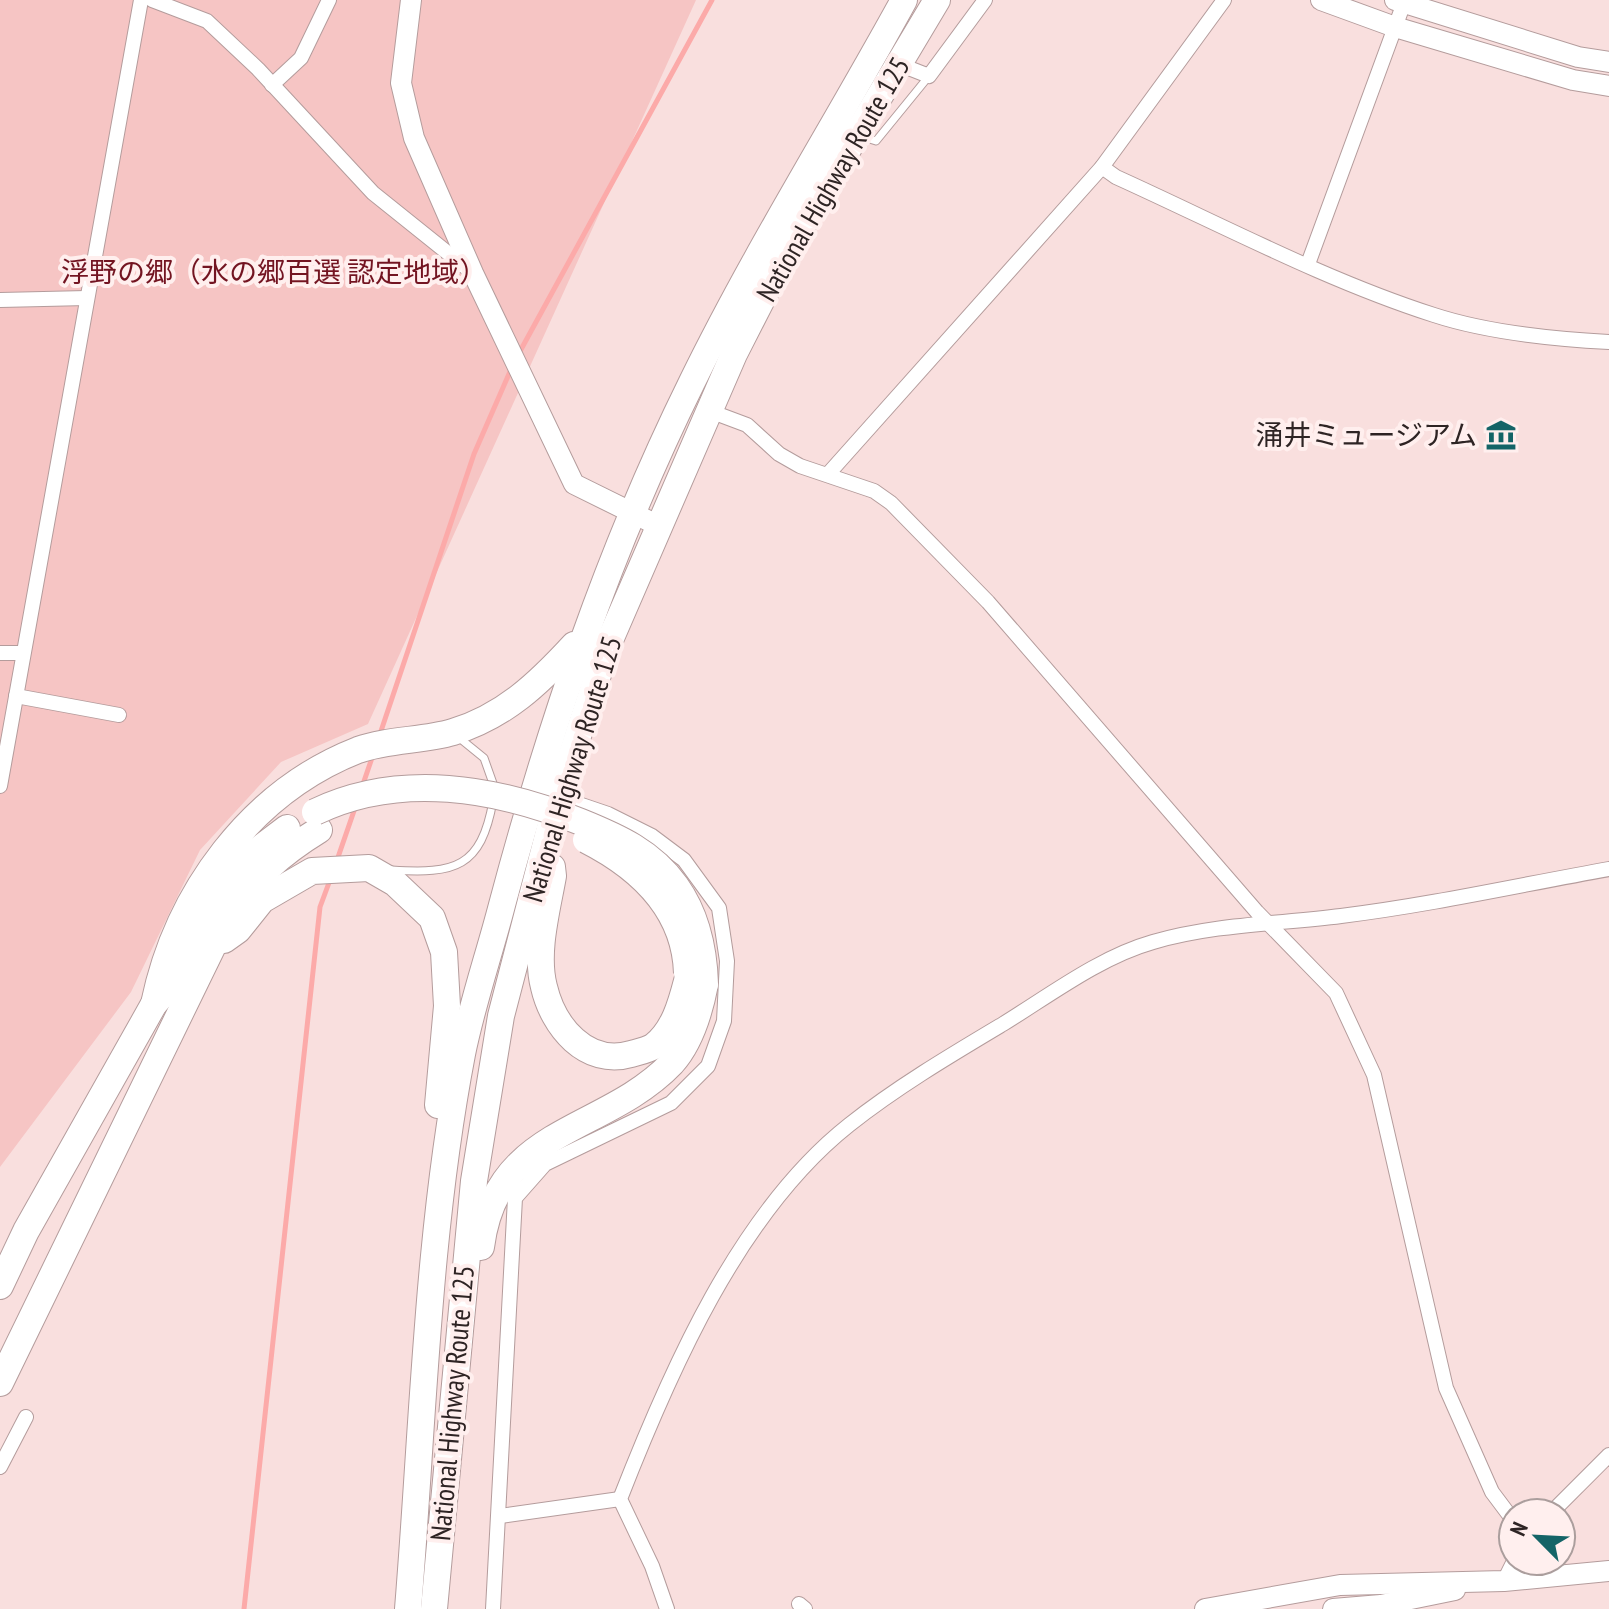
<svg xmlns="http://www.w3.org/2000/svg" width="1609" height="1609" font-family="'PT Sans Narrow','Noto Sans JP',sans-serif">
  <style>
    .green { fill: #f6c5c4 }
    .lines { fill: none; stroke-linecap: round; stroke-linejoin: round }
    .stream { stroke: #fcaaa9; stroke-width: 5 }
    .lane-casing { stroke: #b49c9c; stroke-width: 9 }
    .street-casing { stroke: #b49c9c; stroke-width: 16 }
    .secondary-casing { stroke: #b49c9c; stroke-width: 22 }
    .highway-casing { stroke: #b49c9c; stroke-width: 28 }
    .lane { stroke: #fff; stroke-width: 7 }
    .street { stroke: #fff; stroke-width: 14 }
    .secondary { stroke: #fff; stroke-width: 20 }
    .highway { stroke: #fff; stroke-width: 26 }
    .highway-bridge-casing { stroke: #b49c9c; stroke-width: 28; stroke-linecap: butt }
    .highway-bridge { stroke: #fff; stroke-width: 26 }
    .labels { text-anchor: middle; stroke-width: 8; stroke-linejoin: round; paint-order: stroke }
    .street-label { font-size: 28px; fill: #2e2424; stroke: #ffefee }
    .park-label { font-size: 28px; fill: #731421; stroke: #ffefee }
    .poi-label { font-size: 28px; fill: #2e2424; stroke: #ffefee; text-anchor: end }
  </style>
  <rect width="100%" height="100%" fill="#f9dfde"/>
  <path class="green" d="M 0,0 L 696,0 L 368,724 L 281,762 L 200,850 L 131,992 L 0,1167 Z"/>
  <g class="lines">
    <g class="stream">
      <path d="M 518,355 L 712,0"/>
      <path d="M 380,734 L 474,454 L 512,367"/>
      <path d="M 362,787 L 373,755"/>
      <path d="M 336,863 L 355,808"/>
      <path d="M 244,1609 L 320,907 L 330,880"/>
    </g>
    <g class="lane-casing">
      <g id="lane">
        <path d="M 863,137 L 876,141 L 929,76"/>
        <path d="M 457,736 L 484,758 L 495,789"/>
        <path d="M 392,870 C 455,874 481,868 493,801"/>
      </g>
    </g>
    <g class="street-casing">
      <g id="street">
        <path d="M 152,0 L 207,21 L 258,69 L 373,193 L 469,270"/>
        <path d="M 901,65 L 929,76 L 985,0"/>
        <path d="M 272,85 L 301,58 L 329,0"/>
        <path d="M 1102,167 L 1116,177 C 1220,224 1325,280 1434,315 C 1489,333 1552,339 1609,342"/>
        <path d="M 1308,264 L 1405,0"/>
        <path d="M 0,300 L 87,298"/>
        <path d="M 707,410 L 747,425 L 779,454 L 800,466 L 874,491 L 891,503 L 988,602 L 1257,912 L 1336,993 L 1374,1075 L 1446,1388 L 1492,1492 L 1513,1520"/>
        <path d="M 829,473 L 1102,167 L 1224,0"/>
        <path d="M 0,653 L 23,653"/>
        <path d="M 16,696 L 119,715"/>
        <path d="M 0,786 L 141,0"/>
        <path d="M 0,1467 L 26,1417"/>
        <path d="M 1551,1513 L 1609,1455"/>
        <path d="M 500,1516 L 620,1499"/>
        <path d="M 1504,1581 L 1514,1561"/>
        <path d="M 799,1604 L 805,1609"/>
        <path d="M 493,1609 L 515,1198 L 545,1164 L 671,1103 L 708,1066 L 724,1021 L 727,961 L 719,908 L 684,860 L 652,836 L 608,814 L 558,797"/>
        <path d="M 667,1609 L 652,1566 L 620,1499 C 670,1371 739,1212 849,1125 C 897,1087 951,1055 1003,1024 C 1050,995 1100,957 1153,942 C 1215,924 1278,924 1341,916 C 1430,905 1520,885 1609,869"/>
      </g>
    </g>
    <g class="secondary-casing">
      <g id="secondary">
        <path d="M 411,0 L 401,83 L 414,138 L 473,273 L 574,484 L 657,525"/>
        <path d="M 1321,0 L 1395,27 L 1573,80 L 1609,86"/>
        <path d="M 1395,0 L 1578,57 L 1609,62"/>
        <path d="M 1205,1609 L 1340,1585 L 1504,1581 L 1609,1571"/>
        <path d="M 1333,1609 L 1381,1605 L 1455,1590"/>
      </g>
    </g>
    <g class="highway-casing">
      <g id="highway">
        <path d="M 552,867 L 553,876 C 547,910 535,953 544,987 C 553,1026 586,1067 631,1054 C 638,1052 648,1050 654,1046 C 674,1030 681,1004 687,981"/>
        <path d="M 224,940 L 238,930 L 262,900 L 312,871 L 369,868 L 395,883 L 432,918 L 444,952 L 447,1006 L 438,1105"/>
        <path d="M 154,1004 C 177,893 251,792 358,750 C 388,739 423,741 453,732 C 505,716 539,683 574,645"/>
        <path d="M 481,1247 C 496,1126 604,1134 672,1063 C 690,1043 700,1010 705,984"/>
        <path d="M 0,1286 L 26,1231 L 154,1004 L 179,976 L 226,888 L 258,850 L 287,828"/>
        <path d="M 0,1383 L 227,917 C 252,879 280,854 319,830"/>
        <path d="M 408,1609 C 423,1425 427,1236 462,1054 C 472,1004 489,955 502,905 C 550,725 609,550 692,382 C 756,251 834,128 904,0"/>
        <path d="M 434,1609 L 474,1181 L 501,1016 L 558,797 L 607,647 L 734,354 L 783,258 L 937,0"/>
      </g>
    </g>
    <use href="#lane" class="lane"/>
    <use href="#street" class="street"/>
    <use href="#secondary" class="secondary"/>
    <use href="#highway" class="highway"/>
    <g class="highway-bridge-casing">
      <g id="highway-bridge">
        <path d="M 315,812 C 400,771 497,788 581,822 C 618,837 652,852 676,886 C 696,914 704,950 705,984"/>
        <path d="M 586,840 C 639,867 685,909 687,973"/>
      </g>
    </g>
    <use href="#highway-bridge" class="highway-bridge"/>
  </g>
  <defs>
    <g id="museum-bare" transform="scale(2.4)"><path d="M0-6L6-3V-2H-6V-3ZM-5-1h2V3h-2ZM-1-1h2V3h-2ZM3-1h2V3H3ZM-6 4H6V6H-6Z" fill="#146467" stroke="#ffefee" stroke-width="2.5" paint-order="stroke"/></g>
  </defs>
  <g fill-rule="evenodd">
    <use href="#museum-bare" x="1501" y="435"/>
  </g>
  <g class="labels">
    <g class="street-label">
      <text transform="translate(833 179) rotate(-60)" y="10">National Highway Route 125</text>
      <text transform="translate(572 769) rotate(-73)" y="10">National Highway Route 125</text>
      <text transform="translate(452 1403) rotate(-85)" y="10">National Highway Route 125</text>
    </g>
    <g class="park-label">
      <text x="274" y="282">浮野の郷（水の郷百選 認定地域）</text>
    </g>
    <g class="poi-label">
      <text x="1477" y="445">涌井ミュージアム</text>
    </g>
  </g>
  <g transform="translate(1537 1537) rotate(294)"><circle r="38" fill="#ffefee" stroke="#ab9e9d" stroke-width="2"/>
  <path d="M0-6L14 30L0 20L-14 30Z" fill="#146467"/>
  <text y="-12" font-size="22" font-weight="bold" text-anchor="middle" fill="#2e2424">N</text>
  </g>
</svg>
